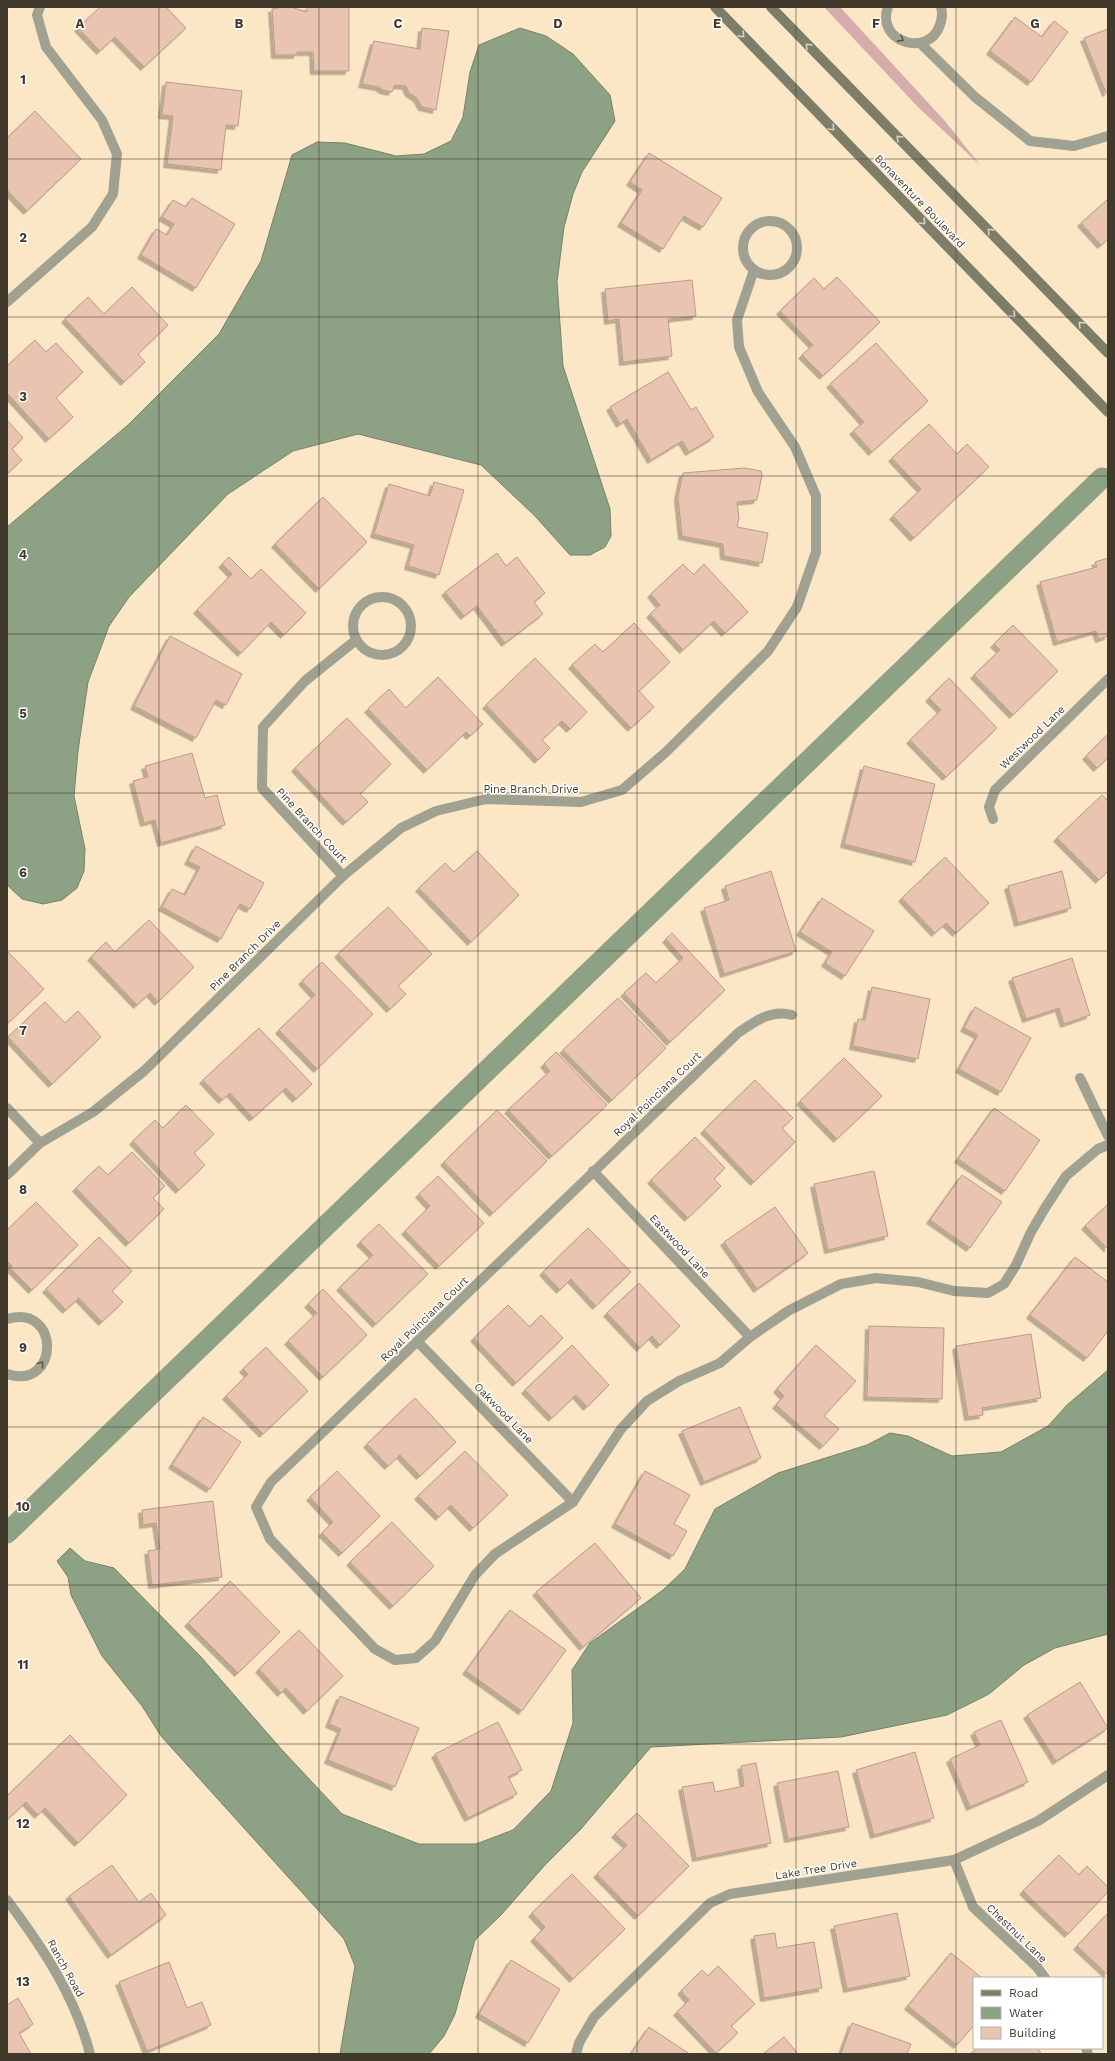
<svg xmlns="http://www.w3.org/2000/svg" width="1115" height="2061" font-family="'Work Sans',sans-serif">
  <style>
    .forest { fill: #d4acab }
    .water { fill: #8da285; stroke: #76826a }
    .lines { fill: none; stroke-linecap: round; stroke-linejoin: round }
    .canal { stroke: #8da285; stroke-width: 21 }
    .building { fill: #e8c4b1; stroke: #bd9a88; filter: url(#shadow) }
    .minor { stroke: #a0a191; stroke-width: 10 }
    .secondary { stroke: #7e7e68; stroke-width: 10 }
    .oneway { stroke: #d2d2ca }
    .oneway2 { stroke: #5e584a }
    .grid { fill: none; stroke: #41392c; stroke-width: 1; stroke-opacity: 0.55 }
    .labels { text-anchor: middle; stroke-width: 3; stroke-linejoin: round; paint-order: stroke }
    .street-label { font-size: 11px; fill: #41392c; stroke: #fff }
    .grid-label { font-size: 13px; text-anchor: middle; font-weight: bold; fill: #41392c; stroke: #fff; stroke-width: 3; stroke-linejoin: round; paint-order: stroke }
  </style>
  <defs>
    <filter id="shadow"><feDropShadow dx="-3.5" dy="3.5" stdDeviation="0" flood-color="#0004"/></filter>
  </defs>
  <rect width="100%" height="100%" fill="#fbe6c5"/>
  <path class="forest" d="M 824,7 L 840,7 L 944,120 L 980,165 L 917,106 Z"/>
  <g class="water">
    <path d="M 520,28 L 546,36 L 573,54 L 610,95 L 615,121 L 582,172 L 573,194 L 564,227 L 557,282 L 563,366 L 610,509 L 611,536 L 605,547 L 590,555 L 570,555 L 535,516 L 481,465 L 358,434 L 293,451 L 228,494 L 129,597 L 109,626 L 88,682 L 78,751 L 74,796 L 85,849 L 84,871 L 77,888 L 62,900 L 43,904 L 22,899 L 7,885 L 7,527 L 128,425 L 219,334 L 261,261 L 292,155 L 317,142 L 345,143 L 396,156 L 424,154 L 451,141 L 463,117 L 470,72 L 479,45 Z"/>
    <path d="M 1108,1370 L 1108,1634 L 1055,1648 L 1024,1665 L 989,1694 L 947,1715 L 841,1737 L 651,1747 L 580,1830 L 545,1865 L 501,1915 L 475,1940 L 455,2014 L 444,2036 L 429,2054 L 340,2054 L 355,1966 L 344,1939 L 161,1736 L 142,1706 L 102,1656 L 71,1595 L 68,1577 L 57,1561 L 70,1548 L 85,1561 L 114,1568 L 201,1657 L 282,1750 L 342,1814 L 419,1844 L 476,1844 L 513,1830 L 551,1791 L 573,1723 L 572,1670 L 590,1643 L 663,1590 L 685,1569 L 715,1509 L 778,1473 L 867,1445 L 890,1433 L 908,1436 L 952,1456 L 1001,1452 L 1048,1426 L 1067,1405 Z"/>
  </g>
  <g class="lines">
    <path class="canal" d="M 7,1533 L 1102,478"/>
  </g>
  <g class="building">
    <path d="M 100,7 L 166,7 L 186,28 L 144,67 L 115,37 L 100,51 L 78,28 Z"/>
    <path d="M 283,7 L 291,7 L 307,12 L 307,7 L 349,7 L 349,71 L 314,71 L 313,52 L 297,52 L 297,55 L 275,55 L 272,9 Z"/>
    <path d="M 1015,17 L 1042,37 L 1054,21 L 1068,32 L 1031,82 L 990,51 Z"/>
    <path d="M 422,28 L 449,31 L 436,110 L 422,107 L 417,98 L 409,93 L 406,86 L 395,85 L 392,92 L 383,90 L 379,87 L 362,84 L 374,41 L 420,49 Z"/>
    <path d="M 1108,29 L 1108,92 L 1106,93 L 1084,38 Z"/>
    <path d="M 166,82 L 242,91 L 238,126 L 226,125 L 221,170 L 167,164 L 173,116 L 162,115 Z"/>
    <path d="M 35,111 L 81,159 L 27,211 L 7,190 L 7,138 Z"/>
    <path d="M 649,153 L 722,198 L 703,227 L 684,216 L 663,249 L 621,223 L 642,190 L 630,182 Z"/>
    <path d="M 192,198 L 235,224 L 196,288 L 141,255 L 156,229 L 167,235 L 174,224 L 162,217 L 173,200 L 186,207 Z"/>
    <path d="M 1108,199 L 1108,239 L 1101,245 L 1081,223 Z"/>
    <path d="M 837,277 L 880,322 L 823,376 L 802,355 L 813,345 L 780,311 L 814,278 L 824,289 Z"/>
    <path d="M 692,280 L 696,316 L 668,319 L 672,356 L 623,362 L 619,319 L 608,321 L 605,289 Z"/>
    <path d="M 132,287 L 168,325 L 138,354 L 145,362 L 124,382 L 65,319 L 88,297 L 104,314 Z"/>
    <path d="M 35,340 L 46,352 L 56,343 L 83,372 L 56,398 L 73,417 L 49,439 L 7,393 L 7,366 Z"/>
    <path d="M 876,343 L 928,401 L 872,452 L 853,431 L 864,422 L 830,384 Z"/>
    <path d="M 668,372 L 691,410 L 696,407 L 714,437 L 689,452 L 682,441 L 651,460 L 627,419 L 620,424 L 610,407 Z"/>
    <path d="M 7,420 L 23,438 L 12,449 L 22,460 L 7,474 Z"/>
    <path d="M 929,424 L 957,454 L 967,444 L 989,467 L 914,538 L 893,516 L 921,489 L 892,458 Z"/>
    <path d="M 744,468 L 761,471 L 762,475 L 757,500 L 737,502 L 739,518 L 737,527 L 768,533 L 762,563 L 724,556 L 723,544 L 682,536 L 678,497 L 683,473 Z"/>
    <path d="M 434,482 L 464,490 L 439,575 L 408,566 L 414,545 L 374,534 L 389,484 L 430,496 Z"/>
    <path d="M 323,497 L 367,542 L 319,589 L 275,544 Z"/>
    <path d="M 497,553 L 506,566 L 517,557 L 545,593 L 534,602 L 543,614 L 505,643 L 477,606 L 464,616 L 445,592 Z"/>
    <path d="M 229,557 L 251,579 L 261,569 L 306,613 L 284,635 L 271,622 L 241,653 L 197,610 L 232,574 L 222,564 Z"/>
    <path d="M 1108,558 L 1108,636 L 1099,639 L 1096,631 L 1057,642 L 1040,582 L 1097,567 L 1095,562 Z"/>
    <path d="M 683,564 L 694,575 L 704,564 L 748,612 L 725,633 L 714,621 L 683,650 L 650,614 L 660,605 L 651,594 Z"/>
    <path d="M 634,623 L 670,662 L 639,691 L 654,707 L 631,728 L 572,665 L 595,644 L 603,652 Z"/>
    <path d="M 1013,625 L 1058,671 L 1013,715 L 974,675 L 1000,650 L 994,644 Z"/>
    <path d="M 170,636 L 242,674 L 226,705 L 216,700 L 196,738 L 134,706 Z"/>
    <path d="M 535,658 L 587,712 L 570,729 L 562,721 L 542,740 L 550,748 L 538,760 L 486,705 Z"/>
    <path d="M 438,677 L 483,724 L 470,736 L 466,732 L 427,770 L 368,709 L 389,689 L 406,708 Z"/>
    <path d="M 949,678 L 997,728 L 946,777 L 910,740 L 941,710 L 929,698 Z"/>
    <path d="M 347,718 L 391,764 L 360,794 L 368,802 L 346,822 L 295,768 Z"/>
    <path d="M 1108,734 L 1108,758 L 1097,768 L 1086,756 Z"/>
    <path d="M 192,753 L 205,798 L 217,795 L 225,825 L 161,843 L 155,820 L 144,823 L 133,781 L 148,777 L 145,766 Z"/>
    <path d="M 864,766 L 935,784 L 915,862 L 844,844 Z"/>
    <path d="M 1102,795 L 1108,801 L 1108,871 L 1099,880 L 1057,838 Z"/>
    <path d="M 196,846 L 264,883 L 250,909 L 240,904 L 221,939 L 162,907 L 172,889 L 185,895 L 200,867 L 188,861 Z"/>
    <path d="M 477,851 L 519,895 L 471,942 L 419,888 L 445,863 L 454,872 Z"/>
    <path d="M 945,857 L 989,903 L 956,933 L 946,923 L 935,933 L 902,898 Z"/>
    <path d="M 771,871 L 796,951 L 724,974 L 704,908 L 729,900 L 725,886 Z"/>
    <path d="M 1062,871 L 1071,908 L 1018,923 L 1008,886 Z"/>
    <path d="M 822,898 L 874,931 L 845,976 L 825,963 L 832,952 L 800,932 Z"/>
    <path d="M 388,907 L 432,954 L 398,986 L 406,994 L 390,1009 L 338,954 Z"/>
    <path d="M 149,920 L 194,967 L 158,1002 L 150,993 L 137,1005 L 91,957 L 106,942 L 115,952 Z"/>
    <path d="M 672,933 L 725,990 L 670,1042 L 624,993 L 646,973 L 656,983 L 683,958 L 666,939 Z"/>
    <path d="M 7,951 L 44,989 L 7,1024 Z"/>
    <path d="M 1072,958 L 1090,1015 L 1064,1024 L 1059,1008 L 1026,1019 L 1012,978 Z"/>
    <path d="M 322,962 L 373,1014 L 317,1069 L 279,1030 L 315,995 L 302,981 Z"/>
    <path d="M 872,987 L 930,999 L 918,1059 L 853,1046 L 858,1019 L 865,1020 Z"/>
    <path d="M 618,998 L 666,1048 L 612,1100 L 563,1050 Z"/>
    <path d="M 45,1002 L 65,1023 L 78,1011 L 101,1037 L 52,1084 L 8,1037 Z"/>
    <path d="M 975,1007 L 1031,1038 L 1001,1092 L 959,1069 L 978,1035 L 964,1028 Z"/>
    <path d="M 259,1028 L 312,1084 L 296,1099 L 286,1088 L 253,1118 L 230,1093 L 222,1100 L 203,1080 Z"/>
    <path d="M 556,1052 L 607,1105 L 552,1156 L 508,1110 L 550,1071 L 544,1064 Z"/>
    <path d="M 844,1058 L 882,1096 L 837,1139 L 800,1101 Z"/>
    <path d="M 755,1080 L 793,1118 L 782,1128 L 795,1142 L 754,1182 L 704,1130 Z"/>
    <path d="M 186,1105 L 214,1134 L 194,1153 L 205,1165 L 179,1190 L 133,1141 L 155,1120 L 163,1128 Z"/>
    <path d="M 994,1108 L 1040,1140 L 1005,1191 L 958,1159 Z"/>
    <path d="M 497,1110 L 547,1161 L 493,1213 L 444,1162 Z"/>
    <path d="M 695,1137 L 725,1168 L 714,1179 L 721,1186 L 688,1218 L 651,1180 Z"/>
    <path d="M 132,1152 L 165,1186 L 153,1198 L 164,1209 L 129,1243 L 76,1188 L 99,1166 L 108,1175 Z"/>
    <path d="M 874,1171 L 888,1236 L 828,1250 L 814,1184 Z"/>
    <path d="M 962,1175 L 1002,1202 L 970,1248 L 930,1220 Z"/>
    <path d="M 438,1176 L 484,1223 L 439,1266 L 405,1231 L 430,1206 L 419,1194 Z"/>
    <path d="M 36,1202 L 78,1245 L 32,1290 L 10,1268 L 12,1266 L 7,1261 L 7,1230 Z"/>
    <path d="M 1108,1204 L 1108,1249 L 1085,1226 Z"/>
    <path d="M 775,1207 L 808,1253 L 757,1289 L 724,1242 Z"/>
    <path d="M 379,1224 L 428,1274 L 376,1324 L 340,1287 L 373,1255 L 360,1242 Z"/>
    <path d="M 588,1228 L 631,1272 L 596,1306 L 571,1279 L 560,1290 L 543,1272 Z"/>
    <path d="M 99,1237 L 132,1271 L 112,1291 L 123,1302 L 102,1322 L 79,1298 L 66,1310 L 46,1289 Z"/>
    <path d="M 1075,1257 L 1108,1282 L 1108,1331 L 1087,1358 L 1030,1315 Z"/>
    <path d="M 639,1283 L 680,1326 L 660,1345 L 652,1336 L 640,1348 L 607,1313 Z"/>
    <path d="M 323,1289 L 367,1335 L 323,1377 L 288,1341 L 317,1313 L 308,1304 Z"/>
    <path d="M 508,1305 L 530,1327 L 541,1315 L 563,1338 L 516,1383 L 474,1338 Z"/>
    <path d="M 869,1326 L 944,1328 L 942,1399 L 867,1397 Z"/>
    <path d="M 1031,1334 L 1041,1398 L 982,1408 L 983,1415 L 968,1417 L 956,1346 Z"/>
    <path d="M 572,1345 L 609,1385 L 587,1407 L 576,1395 L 552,1418 L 525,1390 Z"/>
    <path d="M 816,1345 L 856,1381 L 824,1416 L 839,1429 L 823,1446 L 776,1405 L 784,1396 L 777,1389 Z"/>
    <path d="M 266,1347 L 308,1391 L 263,1434 L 226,1396 L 248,1374 L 243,1369 Z"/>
    <path d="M 415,1398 L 456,1442 L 420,1476 L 400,1455 L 388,1466 L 367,1444 Z"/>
    <path d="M 740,1407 L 761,1458 L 704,1482 L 682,1431 Z"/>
    <path d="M 203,1417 L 241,1442 L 210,1489 L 172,1465 Z"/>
    <path d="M 465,1451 L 508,1495 L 473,1528 L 451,1505 L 439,1517 L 418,1496 Z"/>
    <path d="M 337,1471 L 380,1516 L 342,1553 L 322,1533 L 333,1522 L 310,1497 Z"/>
    <path d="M 645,1471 L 690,1495 L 674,1524 L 687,1531 L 673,1556 L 615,1524 Z"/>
    <path d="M 213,1501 L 222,1577 L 152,1585 L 148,1551 L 160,1549 L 156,1523 L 143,1525 L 142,1510 Z"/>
    <path d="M 392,1522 L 434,1566 L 393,1606 L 350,1562 Z"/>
    <path d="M 595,1543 L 641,1598 L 583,1647 L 536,1592 Z"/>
    <path d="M 230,1581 L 280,1632 L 238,1673 L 188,1623 Z"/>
    <path d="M 510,1610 L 566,1650 L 522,1711 L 466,1671 Z"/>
    <path d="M 299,1630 L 343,1676 L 307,1711 L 286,1688 L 281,1693 L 259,1669 Z"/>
    <path d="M 1080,1682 L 1108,1728 L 1056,1761 L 1027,1715 Z"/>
    <path d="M 340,1696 L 419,1728 L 395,1787 L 328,1760 L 341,1729 L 329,1724 Z"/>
    <path d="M 1001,1720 L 1028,1782 L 970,1807 L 950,1759 L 980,1745 L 974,1732 Z"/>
    <path d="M 498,1722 L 522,1770 L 508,1777 L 517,1794 L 468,1818 L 435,1754 Z"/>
    <path d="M 70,1735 L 127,1795 L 78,1843 L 45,1808 L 38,1815 L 26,1802 L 7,1820 L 7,1796 Z"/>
    <path d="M 915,1752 L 934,1818 L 874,1835 L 856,1770 Z"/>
    <path d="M 756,1763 L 771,1843 L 696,1858 L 682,1787 L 713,1782 L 715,1792 L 744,1786 L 741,1766 Z"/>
    <path d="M 838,1771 L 849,1827 L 788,1839 L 777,1783 Z"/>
    <path d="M 637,1813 L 689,1866 L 638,1916 L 597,1874 L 627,1845 L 615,1834 Z"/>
    <path d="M 1059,1855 L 1079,1875 L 1087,1866 L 1108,1887 L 1108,1892 L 1068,1934 L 1023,1891 Z"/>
    <path d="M 112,1865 L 139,1902 L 151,1893 L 166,1915 L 111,1955 L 69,1896 Z"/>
    <path d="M 572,1874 L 625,1929 L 573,1979 L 534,1938 L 545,1927 L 532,1913 Z"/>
    <path d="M 897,1913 L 910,1976 L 847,1989 L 834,1926 Z"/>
    <path d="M 1108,1913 L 1108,1975 L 1077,1946 Z"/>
    <path d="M 775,1933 L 777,1948 L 814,1942 L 822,1988 L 764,1998 L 754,1936 Z"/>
    <path d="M 951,1953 L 982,1978 L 974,1978 L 974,2025 L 957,2045 L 908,2006 Z"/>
    <path d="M 511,1960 L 560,1989 L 528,2043 L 479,2014 Z"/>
    <path d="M 169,1962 L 187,2008 L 202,2002 L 211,2025 L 147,2051 L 119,1982 Z"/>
    <path d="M 718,1966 L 755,2004 L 731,2026 L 738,2033 L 716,2053 L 677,2012 L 689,2000 L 681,1991 L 702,1970 L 708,1976 Z"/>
    <path d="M 18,1998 L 33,2024 L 19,2033 L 31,2054 L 7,2054 L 7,2005 Z"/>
    <path d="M 852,2023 L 911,2044 L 907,2054 L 841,2054 Z"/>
    <path d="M 649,2027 L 688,2053 L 687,2054 L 631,2054 Z"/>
    <path d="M 784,2037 L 798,2054 L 763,2054 Z"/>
    <path d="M 978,2048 L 1038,2048 L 1041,2054 L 970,2054 Z"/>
  </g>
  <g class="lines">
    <g class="minor">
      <path d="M 888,7 C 875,41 928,59 940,25 C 942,19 943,13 941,7"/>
      <path d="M 920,43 L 975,97 L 1030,141 L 1074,146 L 1108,136"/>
      <circle cx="770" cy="248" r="27"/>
      <path d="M 7,302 L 92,227 L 113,194 L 117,154 L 102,120 L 46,47 L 37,15 L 40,7"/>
      <circle cx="382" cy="626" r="29"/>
      <path d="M 993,819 L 989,807 L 995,790 L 1108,679"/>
      <path d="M 343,876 L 262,788 L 263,727 L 305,681 L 356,640"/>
      <path d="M 792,1015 C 771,1009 754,1022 738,1033 L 271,1482 L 256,1507 L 270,1539 L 375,1649 L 395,1660 L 416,1658 L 435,1641 L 475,1575 L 495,1554 L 573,1502 L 621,1429 L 647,1401 L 679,1381 L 720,1363 L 750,1337 L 788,1311 L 841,1284 L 876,1278 L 918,1282 L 954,1291 L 988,1293 L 1004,1284 L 1016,1265 L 1031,1232 L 1045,1208 L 1066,1176 L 1098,1149 L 1108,1145"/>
      <path d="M 1080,1078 L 1108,1136"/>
      <path d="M 7,1108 L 40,1143"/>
      <path d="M 593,1171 L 750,1337"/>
      <path d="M 7,1175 L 40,1143 L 93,1112 L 144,1071 L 343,876 L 401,828 L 436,811 L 486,799 L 581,802 L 622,790 L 666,752 L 768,651 L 797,607 L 816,552 L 816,496 L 795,447 L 758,392 L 739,347 L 737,320 L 754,270"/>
      <path d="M 7,1319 C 61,1303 60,1391 7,1374"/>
      <path d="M 418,1342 L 573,1502"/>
      <path d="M 954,1860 L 973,1907 L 1037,1967 L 1045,1978"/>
      <path d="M 7,1900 C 43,1948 75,1996 90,2054"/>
      <path d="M 1086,2048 L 1088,2054"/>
      <path d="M 576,2054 L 579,2043 L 594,2017 L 710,1903 L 730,1894 L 954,1860 L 1038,1821 L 1108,1775"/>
    </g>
    <g class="secondary">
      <path d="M 715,7 L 1108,412"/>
      <path d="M 771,7 L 1108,353"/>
    </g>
  </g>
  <defs><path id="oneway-chevron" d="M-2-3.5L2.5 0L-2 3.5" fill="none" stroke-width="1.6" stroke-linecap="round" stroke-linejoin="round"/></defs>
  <g class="oneway">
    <use href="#oneway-chevron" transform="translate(742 35) rotate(46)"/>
    <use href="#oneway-chevron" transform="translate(808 46) rotate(-134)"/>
    <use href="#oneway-chevron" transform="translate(832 128) rotate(46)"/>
    <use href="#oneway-chevron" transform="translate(899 138) rotate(-134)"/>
    <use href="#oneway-chevron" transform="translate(923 222) rotate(46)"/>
    <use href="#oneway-chevron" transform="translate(990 231) rotate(-134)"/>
    <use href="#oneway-chevron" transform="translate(1013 315) rotate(46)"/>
    <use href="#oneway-chevron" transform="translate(1081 324) rotate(-134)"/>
  </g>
  <g class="oneway2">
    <use href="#oneway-chevron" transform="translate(901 39) rotate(29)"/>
    <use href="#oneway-chevron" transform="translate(41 1364) rotate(-53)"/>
  </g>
  <path class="grid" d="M 159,7 L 159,2054M 319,7 L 319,2054M 478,7 L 478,2054M 637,7 L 637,2054M 796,7 L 796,2054M 956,7 L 956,2054M 7,159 L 1108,159M 7,317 L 1108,317M 7,476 L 1108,476M 7,634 L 1108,634M 7,793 L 1108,793M 7,951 L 1108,951M 7,1110 L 1108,1110M 7,1268 L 1108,1268M 7,1427 L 1108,1427M 7,1585 L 1108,1585M 7,1744 L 1108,1744M 7,1902 L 1108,1902"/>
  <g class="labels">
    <g class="street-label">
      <text transform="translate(920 201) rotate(46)" y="4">Bonaventure Boulevard</text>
      <text transform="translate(1032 737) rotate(-44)" y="4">Westwood Lane</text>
      <text x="531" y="793">Pine Branch Drive</text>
      <text transform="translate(312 825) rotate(47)" y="4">Pine Branch Court</text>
      <text transform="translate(245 955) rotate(-45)" y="4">Pine Branch Drive</text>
      <text transform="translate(657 1094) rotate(-44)" y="4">Royal Poinciana Court</text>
      <text transform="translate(680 1246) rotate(47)" y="4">Eastwood Lane</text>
      <text transform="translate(424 1319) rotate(-44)" y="4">Royal Poinciana Court</text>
      <text transform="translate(504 1413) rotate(46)" y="4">Oakwood Lane</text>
      <text transform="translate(816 1869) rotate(-9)" y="4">Lake Tree Drive</text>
      <text transform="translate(1017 1933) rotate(44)" y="4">Chestnut Lane</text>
      <text transform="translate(66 1968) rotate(61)" y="4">Ranch Road</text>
    </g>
  </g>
  <g class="grid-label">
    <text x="80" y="28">A</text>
    <text x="239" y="28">B</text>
    <text x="398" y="28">C</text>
    <text x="558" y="28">D</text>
    <text x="717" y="28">E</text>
    <text x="876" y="28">F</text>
    <text x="1035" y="28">G</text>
    <text x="23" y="84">1</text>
    <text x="23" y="242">2</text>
    <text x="23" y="401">3</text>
    <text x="23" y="559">4</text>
    <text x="23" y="718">5</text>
    <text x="23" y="877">6</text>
    <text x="23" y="1035">7</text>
    <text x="23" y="1194">8</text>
    <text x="23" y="1352">9</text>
    <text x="23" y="1511">10</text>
    <text x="23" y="1669">11</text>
    <text x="23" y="1828">12</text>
    <text x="23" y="1986">13</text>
  </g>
  <rect width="1115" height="2061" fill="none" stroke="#41392c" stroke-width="16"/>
  <rect x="973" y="1977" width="130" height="72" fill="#ffffff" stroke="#b3b0ab"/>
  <rect x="981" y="1990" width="20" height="6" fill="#7e7e68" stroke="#b3b0ab"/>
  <text x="1009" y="1997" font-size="12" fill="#41392c">Road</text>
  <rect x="981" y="2007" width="20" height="12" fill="#8da285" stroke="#b3b0ab"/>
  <text x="1009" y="2017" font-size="12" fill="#41392c">Water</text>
  <rect x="981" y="2027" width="20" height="12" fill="#e8c4b1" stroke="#b3b0ab"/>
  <text x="1009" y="2037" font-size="12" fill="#41392c">Building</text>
</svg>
